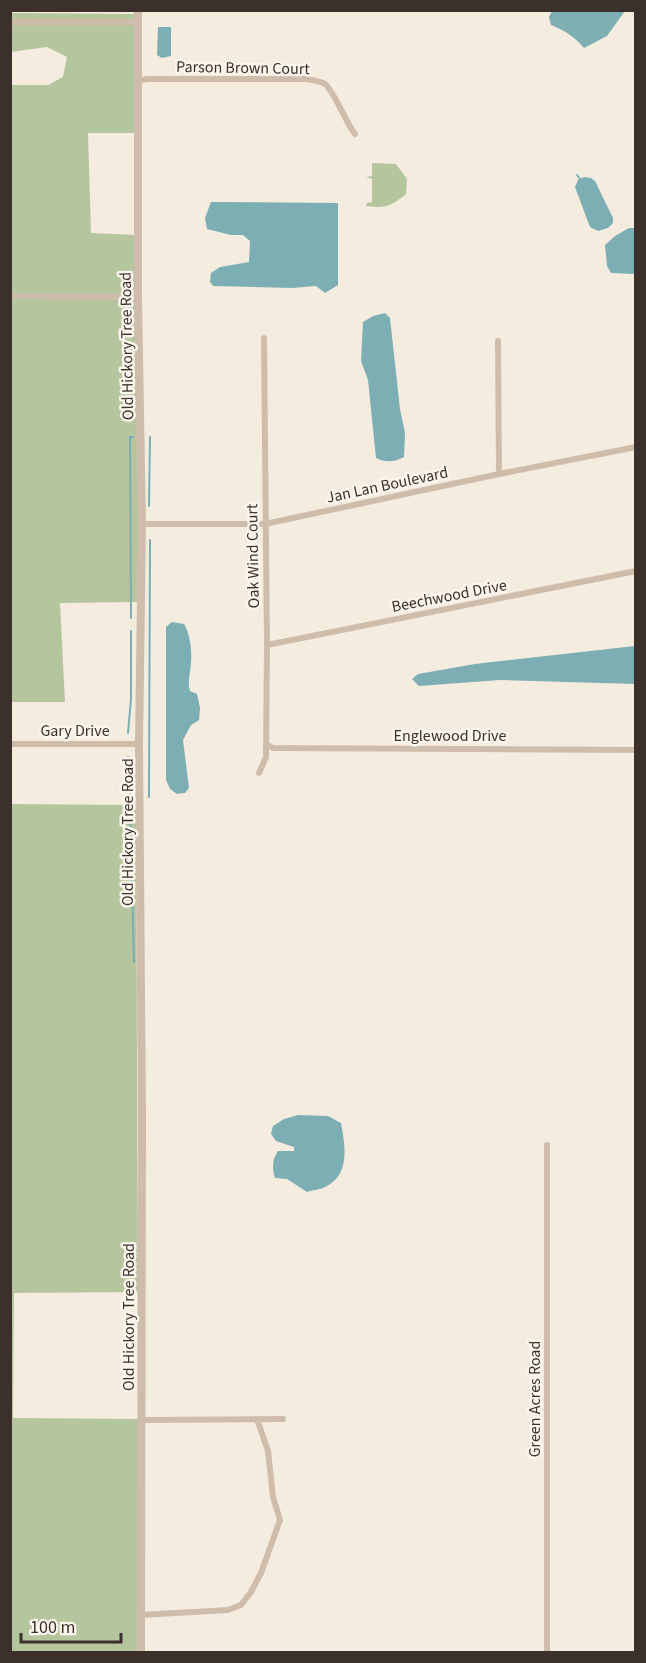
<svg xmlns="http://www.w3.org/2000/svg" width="646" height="1663" font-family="'Source Sans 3',sans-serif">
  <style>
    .green { fill: #b5c59e }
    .water { fill: #7daeb4 }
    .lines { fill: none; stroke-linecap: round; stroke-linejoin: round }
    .stream { stroke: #7daeb4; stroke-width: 2 }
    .minor { stroke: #cebdaa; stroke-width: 6 }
    .tertiary { stroke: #cebdaa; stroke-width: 8 }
    .labels { text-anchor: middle; stroke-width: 5; stroke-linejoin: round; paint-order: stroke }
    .street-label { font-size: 16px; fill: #3b312a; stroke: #fbf6ed }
  </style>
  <rect width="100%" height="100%" fill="#f5ece0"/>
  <g class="green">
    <path d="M 11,13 L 134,14 L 135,133 L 88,133 L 91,233 L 135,235 L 139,524 L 137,602 L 60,603 L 65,702 L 11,702 L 10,85 L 48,85 L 63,77 L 67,57 L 47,47 L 11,52 Z"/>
    <path d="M 372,163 L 396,164 L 407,179 L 406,194 C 389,208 384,208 366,206 L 367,203 L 372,202 L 372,179 L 366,177 L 372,176 Z"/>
    <path d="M 11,804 L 127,805 L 136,809 L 138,1292 L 14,1293 L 13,1418 L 138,1419 L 138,1652 L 11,1652 Z"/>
  </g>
  <g class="water">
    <path d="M 552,11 L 552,10 L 625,11 L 607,36 L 584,48 C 575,37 564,30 551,25 L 549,17 Z"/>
    <path d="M 158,27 L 171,27 L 171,56 L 162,58 L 157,55 Z"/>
    <path d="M 584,177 L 591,178 L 595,181 L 613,218 L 613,223 L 608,228 L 598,231 L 590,227 L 575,187 L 578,180 Z"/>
    <path d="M 211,202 L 338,203 L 338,285 L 325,293 L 316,286 L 292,288 L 213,286 L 210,282 L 211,273 L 220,267 L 249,262 L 250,241 L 243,235 L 231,235 L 207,229 L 205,218 Z"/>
    <path d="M 629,228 L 635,228 L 635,274 L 611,273 L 607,266 L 605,245 L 615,236 Z"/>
    <path d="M 385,313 L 390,318 L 400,409 L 405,433 L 404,457 C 395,462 386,463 376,458 L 368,380 L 361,361 L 363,322 L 373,316 Z"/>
    <path d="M 172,622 L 184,624 C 190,634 192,650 191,662 C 191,672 187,680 190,691 L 197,694 L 200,708 L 199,720 L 191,725 L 183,740 L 189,788 L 185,793 L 177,794 L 170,789 L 166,780 L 166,627 Z"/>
    <path d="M 635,646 L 635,684 L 500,680 L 419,686 L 412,679 L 418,674 L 475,664 Z"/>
    <path d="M 298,1115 L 328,1116 L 341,1123 C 345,1145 351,1175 325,1187 C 320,1190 312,1190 307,1192 L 287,1179 L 275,1178 C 272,1168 272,1160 278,1151 L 294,1151 L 294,1147 L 276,1141 L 271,1134 L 273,1126 L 284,1119 Z"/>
  </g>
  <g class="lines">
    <g class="stream">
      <path d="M 577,175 L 580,179"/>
      <path d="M 149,506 L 150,437"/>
      <path d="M 131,618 L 130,437 L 133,437"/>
      <path d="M 128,733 L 131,699 L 131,631"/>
      <path d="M 128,757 L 130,799"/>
      <path d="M 149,797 L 150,540"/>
      <path d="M 130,810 L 134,962"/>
    </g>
    <g class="minor">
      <path d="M 10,22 L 138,22"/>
      <path d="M 138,81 L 147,79 L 306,79 C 312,80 320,81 325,84 C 334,91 345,121 355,134"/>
      <path d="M 10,296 L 138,297"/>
      <path d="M 498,341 L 499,474"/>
      <path d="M 142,524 L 265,524 L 499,474 L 636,447"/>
      <path d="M 267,645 L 636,571"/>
      <path d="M 10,744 L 139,744"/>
      <path d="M 266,744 L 273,748 L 636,750"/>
      <path d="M 259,773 L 266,757 L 267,645 L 264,338"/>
      <path d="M 142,1420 L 283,1419"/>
      <path d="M 141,1615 L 228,1610 L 241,1605 L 251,1592 L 261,1573 L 280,1520 L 273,1497 L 268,1451 L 257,1419"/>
      <path d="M 547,1652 L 547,1145"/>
    </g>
    <path class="tertiary" d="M 138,10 L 138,297 L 142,524 L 139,744 L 142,1115 L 141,1652"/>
  </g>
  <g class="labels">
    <g class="street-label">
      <text transform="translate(243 67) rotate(1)" y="6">Parson Brown Court</text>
      <text transform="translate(126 346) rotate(-91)" y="6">Old Hickory Tree Road</text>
      <text transform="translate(387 484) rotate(-12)" y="6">Jan Lan Boulevard</text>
      <text transform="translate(252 556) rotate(-91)" y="6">Oak Wind Court</text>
      <text transform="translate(449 595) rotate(-11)" y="6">Beechwood Drive</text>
      <text x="75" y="736">Gary Drive</text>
      <text x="450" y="741">Englewood Drive</text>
      <text transform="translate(127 832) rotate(-90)" y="6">Old Hickory Tree Road</text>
      <text transform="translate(128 1317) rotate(-90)" y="6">Old Hickory Tree Road</text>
      <text transform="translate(534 1399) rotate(-90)" y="6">Green Acres Road</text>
    </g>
  </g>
  <rect width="646" height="1663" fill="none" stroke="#3b312a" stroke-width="24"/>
  <path d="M21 1633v9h100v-9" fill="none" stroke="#3b312a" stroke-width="3"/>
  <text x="30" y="1633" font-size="18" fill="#3b312a" stroke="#fbf6ed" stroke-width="4.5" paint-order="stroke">100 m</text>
</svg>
